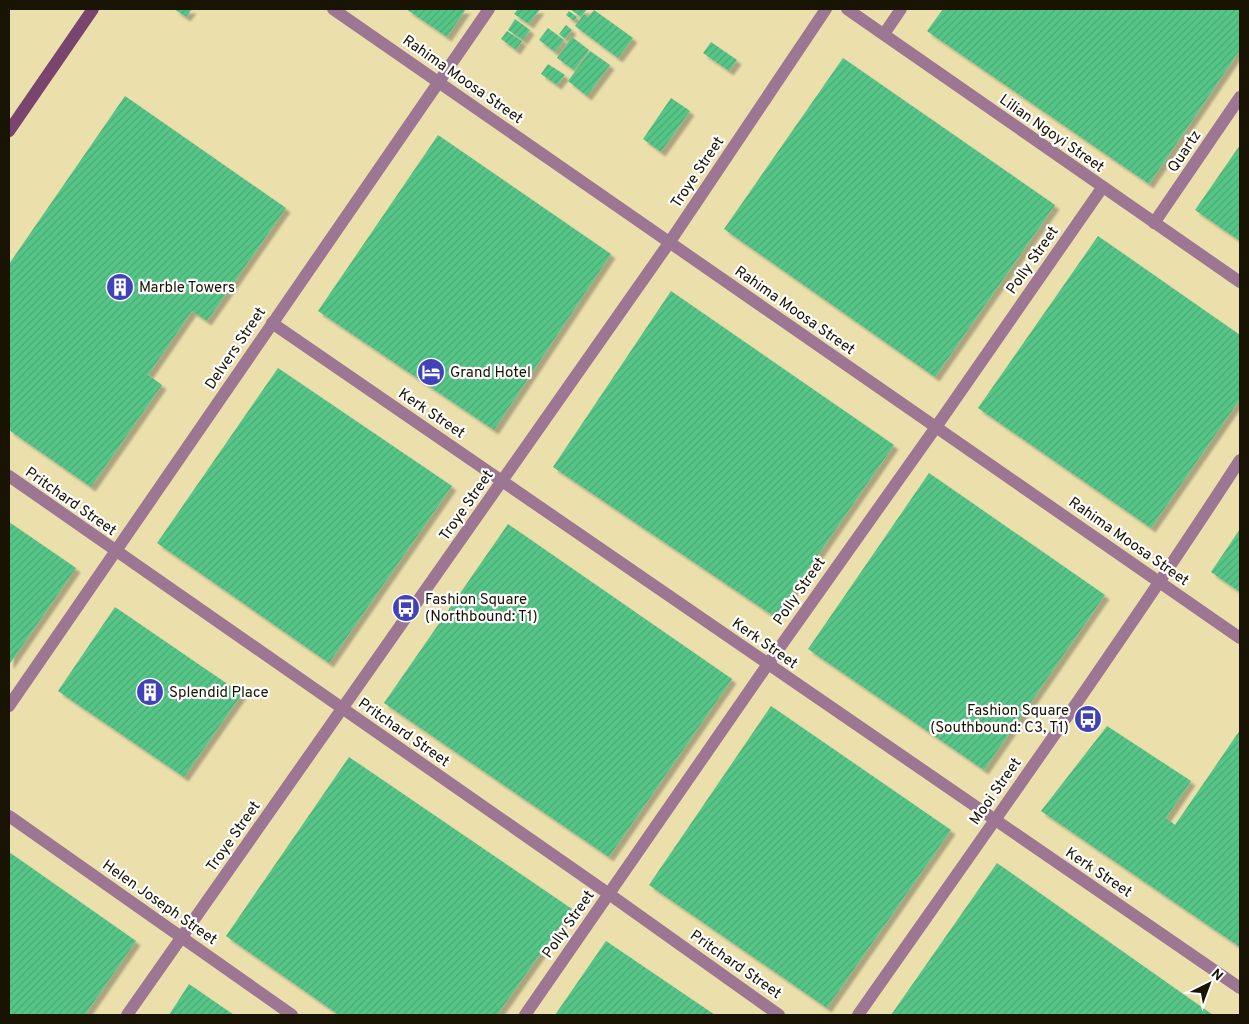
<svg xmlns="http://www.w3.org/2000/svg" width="1249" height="1024" font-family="Overpass,sans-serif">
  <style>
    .building { fill: url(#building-hatch); filter: url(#shadow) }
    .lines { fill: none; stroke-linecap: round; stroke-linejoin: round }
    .minor { stroke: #9c7692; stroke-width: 12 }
    .tertiary { stroke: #9c7692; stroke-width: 12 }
    .secondary { stroke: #79446d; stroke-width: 12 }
    .labels { text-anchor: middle; stroke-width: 4.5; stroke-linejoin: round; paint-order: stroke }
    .street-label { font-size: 15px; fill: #181302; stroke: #fff }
    .poi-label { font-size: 15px; fill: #181302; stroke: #fff; text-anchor: start }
  </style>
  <defs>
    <pattern id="building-hatch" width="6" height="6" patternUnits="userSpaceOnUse" patternTransform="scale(1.25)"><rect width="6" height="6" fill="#57c688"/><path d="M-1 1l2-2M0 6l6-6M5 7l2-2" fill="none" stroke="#4ba974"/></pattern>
    <filter id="shadow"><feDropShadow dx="4.5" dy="4.5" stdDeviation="1" flood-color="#0004"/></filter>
  </defs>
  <rect width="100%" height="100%" fill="#ebdfac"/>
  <g class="building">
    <path d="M 174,9 L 192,9 L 186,17 Z"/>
    <path d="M 406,9 L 466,9 L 447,37 Z"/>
    <path d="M 518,9 L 540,9 L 529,24 L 514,14 Z"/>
    <path d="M 570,9 L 587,9 L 581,17 Z"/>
    <path d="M 943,9 L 1240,9 L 1240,50 L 1149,184 L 927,31 Z"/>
    <path d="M 594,10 L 633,38 L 618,58 L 575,26 L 584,14 L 588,17 Z"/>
    <path d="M 569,11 L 577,17 L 574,21 L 566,15 Z"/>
    <path d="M 515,19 L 530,30 L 523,40 L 508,30 Z"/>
    <path d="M 566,25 L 572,30 L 565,39 L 559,34 Z"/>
    <path d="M 548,28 L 564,40 L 555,52 L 539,40 Z"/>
    <path d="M 507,31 L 522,41 L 516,50 L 501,39 Z"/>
    <path d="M 572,37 L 589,50 L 574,70 L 557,58 Z"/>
    <path d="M 711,42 L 737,60 L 729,71 L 703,53 Z"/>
    <path d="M 590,51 L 610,65 L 587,96 L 568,81 Z"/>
    <path d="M 843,58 L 1055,205 L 935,377 L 724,229 Z"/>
    <path d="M 548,64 L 565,75 L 557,85 L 541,74 Z"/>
    <path d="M 125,96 L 286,208 L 207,321 L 192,311 L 148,375 L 162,385 L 91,487 L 9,430 L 9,264 Z"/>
    <path d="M 671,98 L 690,111 L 661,152 L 643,139 Z"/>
    <path d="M 438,135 L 611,254 L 494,430 L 318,311 Z"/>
    <path d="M 1240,145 L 1240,241 L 1195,210 Z"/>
    <path d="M 1098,236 L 1240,335 L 1240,399 L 1151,528 L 978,408 Z"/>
    <path d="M 671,291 L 894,445 L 775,617 L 553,467 Z"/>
    <path d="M 278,368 L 452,486 L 329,663 L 157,543 Z"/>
    <path d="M 929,473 L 1105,595 L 984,770 L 808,649 Z"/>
    <path d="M 9,522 L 76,568 L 9,665 Z"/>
    <path d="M 508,524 L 732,679 L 609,857 L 384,703 Z"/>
    <path d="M 1240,529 L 1240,592 L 1211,572 Z"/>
    <path d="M 115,607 L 242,694 L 184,777 L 58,691 Z"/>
    <path d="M 771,706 L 951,830 L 827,1008 L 649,885 Z"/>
    <path d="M 1107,726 L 1191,781 L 1166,818 L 1175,825 L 1240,730 L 1240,947 L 1041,811 Z"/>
    <path d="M 349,757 L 572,909 L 497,1015 L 339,1015 L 226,936 Z"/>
    <path d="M 9,852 L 136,941 L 85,1015 L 9,1015 Z"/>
    <path d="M 997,863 L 1213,1015 L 891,1015 Z"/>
    <path d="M 606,941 L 715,1015 L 555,1015 Z"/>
    <path d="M 189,984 L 234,1015 L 169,1015 Z"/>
  </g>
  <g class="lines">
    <g class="minor">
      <path d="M 884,34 L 901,9"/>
      <path d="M 1154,223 L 1240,97"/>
      <path d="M 272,323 L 1240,988"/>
      <path d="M 9,476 L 609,894 L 779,1015"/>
      <path d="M 9,706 L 489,9"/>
      <path d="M 9,816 L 292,1015"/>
      <path d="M 127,1015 L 669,243 L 826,9"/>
      <path d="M 525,1015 L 768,664 L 936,427 L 1102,188"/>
    </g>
    <g class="tertiary">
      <path d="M 333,9 L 1240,638"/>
      <path d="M 847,9 L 1240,282"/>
      <path d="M 858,1015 C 987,831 1118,648 1240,460"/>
    </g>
    <path class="secondary" d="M 9,131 L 93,9"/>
  </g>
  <defs>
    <g id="building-disc" transform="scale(1.4375)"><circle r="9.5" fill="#4142b7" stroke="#fff"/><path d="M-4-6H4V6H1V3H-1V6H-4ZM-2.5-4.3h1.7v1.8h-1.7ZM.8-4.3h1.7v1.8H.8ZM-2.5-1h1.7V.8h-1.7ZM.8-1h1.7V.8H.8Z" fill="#fff"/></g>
    <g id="hotel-disc" transform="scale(1.4375)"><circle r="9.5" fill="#4142b7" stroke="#fff"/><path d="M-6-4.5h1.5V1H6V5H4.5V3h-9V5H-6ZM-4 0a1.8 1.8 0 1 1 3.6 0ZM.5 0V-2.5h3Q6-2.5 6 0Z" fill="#fff"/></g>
    <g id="bus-disc" transform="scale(1.4375)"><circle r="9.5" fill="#4142b7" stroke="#fff"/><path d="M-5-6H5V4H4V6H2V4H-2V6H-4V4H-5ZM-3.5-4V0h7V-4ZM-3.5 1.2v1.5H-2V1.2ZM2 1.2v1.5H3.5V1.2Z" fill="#fff"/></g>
  </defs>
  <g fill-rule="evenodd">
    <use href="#building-disc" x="120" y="287"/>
    <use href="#hotel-disc" x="431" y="372"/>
    <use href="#bus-disc" x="406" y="608"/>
    <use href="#building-disc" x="150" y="692"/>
    <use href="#bus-disc" x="1088" y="719"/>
  </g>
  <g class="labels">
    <g class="street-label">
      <text transform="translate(463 79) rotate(35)" y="5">Rahima Moosa Street</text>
      <text transform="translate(1052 133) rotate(35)" y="5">Lilian Ngoyi Street</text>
      <text transform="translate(1184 151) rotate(-56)" y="5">Quartz</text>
      <text transform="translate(697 172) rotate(-56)" y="5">Troye Street</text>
      <text transform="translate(1032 260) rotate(-55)" y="5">Polly Street</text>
      <text transform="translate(795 310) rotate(35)" y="5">Rahima Moosa Street</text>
      <text transform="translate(235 348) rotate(-56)" y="5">Delvers Street</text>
      <text transform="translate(432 413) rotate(34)" y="5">Kerk Street</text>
      <text transform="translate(71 501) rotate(35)" y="5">Pritchard Street</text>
      <text transform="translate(466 505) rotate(-55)" y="5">Troye Street</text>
      <text transform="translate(1129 541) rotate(35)" y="5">Rahima Moosa Street</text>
      <text transform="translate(799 591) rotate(-55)" y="5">Polly Street</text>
      <text transform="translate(765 643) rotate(35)" y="5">Kerk Street</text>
      <text transform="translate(404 732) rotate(35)" y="5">Pritchard Street</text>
      <text transform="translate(995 791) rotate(-55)" y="5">Mooi Street</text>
      <text transform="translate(233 836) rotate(-55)" y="5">Troye Street</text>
      <text transform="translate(1099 872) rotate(34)" y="5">Kerk Street</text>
      <text transform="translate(160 902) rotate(35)" y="5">Helen Joseph Street</text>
      <text transform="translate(568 924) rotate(-55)" y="5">Polly Street</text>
      <text transform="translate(736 964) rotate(35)" y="5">Pritchard Street</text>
    </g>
    <g class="poi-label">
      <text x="139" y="292">Marble Towers</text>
      <text x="450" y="377">Grand Hotel</text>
      <text x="425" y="604">Fashion Square<tspan x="425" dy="17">(Northbound: T1)</tspan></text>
      <text x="169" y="697">Splendid Place</text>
      <text x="1069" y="715" text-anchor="end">Fashion Square<tspan x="1069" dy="17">(Southbound: C3, T1)</tspan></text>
    </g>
  </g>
  <rect width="1249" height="1024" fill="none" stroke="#181302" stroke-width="20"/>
  <g transform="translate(1209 984) rotate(42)" stroke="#ffffff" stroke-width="4" paint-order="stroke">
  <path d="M0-4L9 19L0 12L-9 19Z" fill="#181302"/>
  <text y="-8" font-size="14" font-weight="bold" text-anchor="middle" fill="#181302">N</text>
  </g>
</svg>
